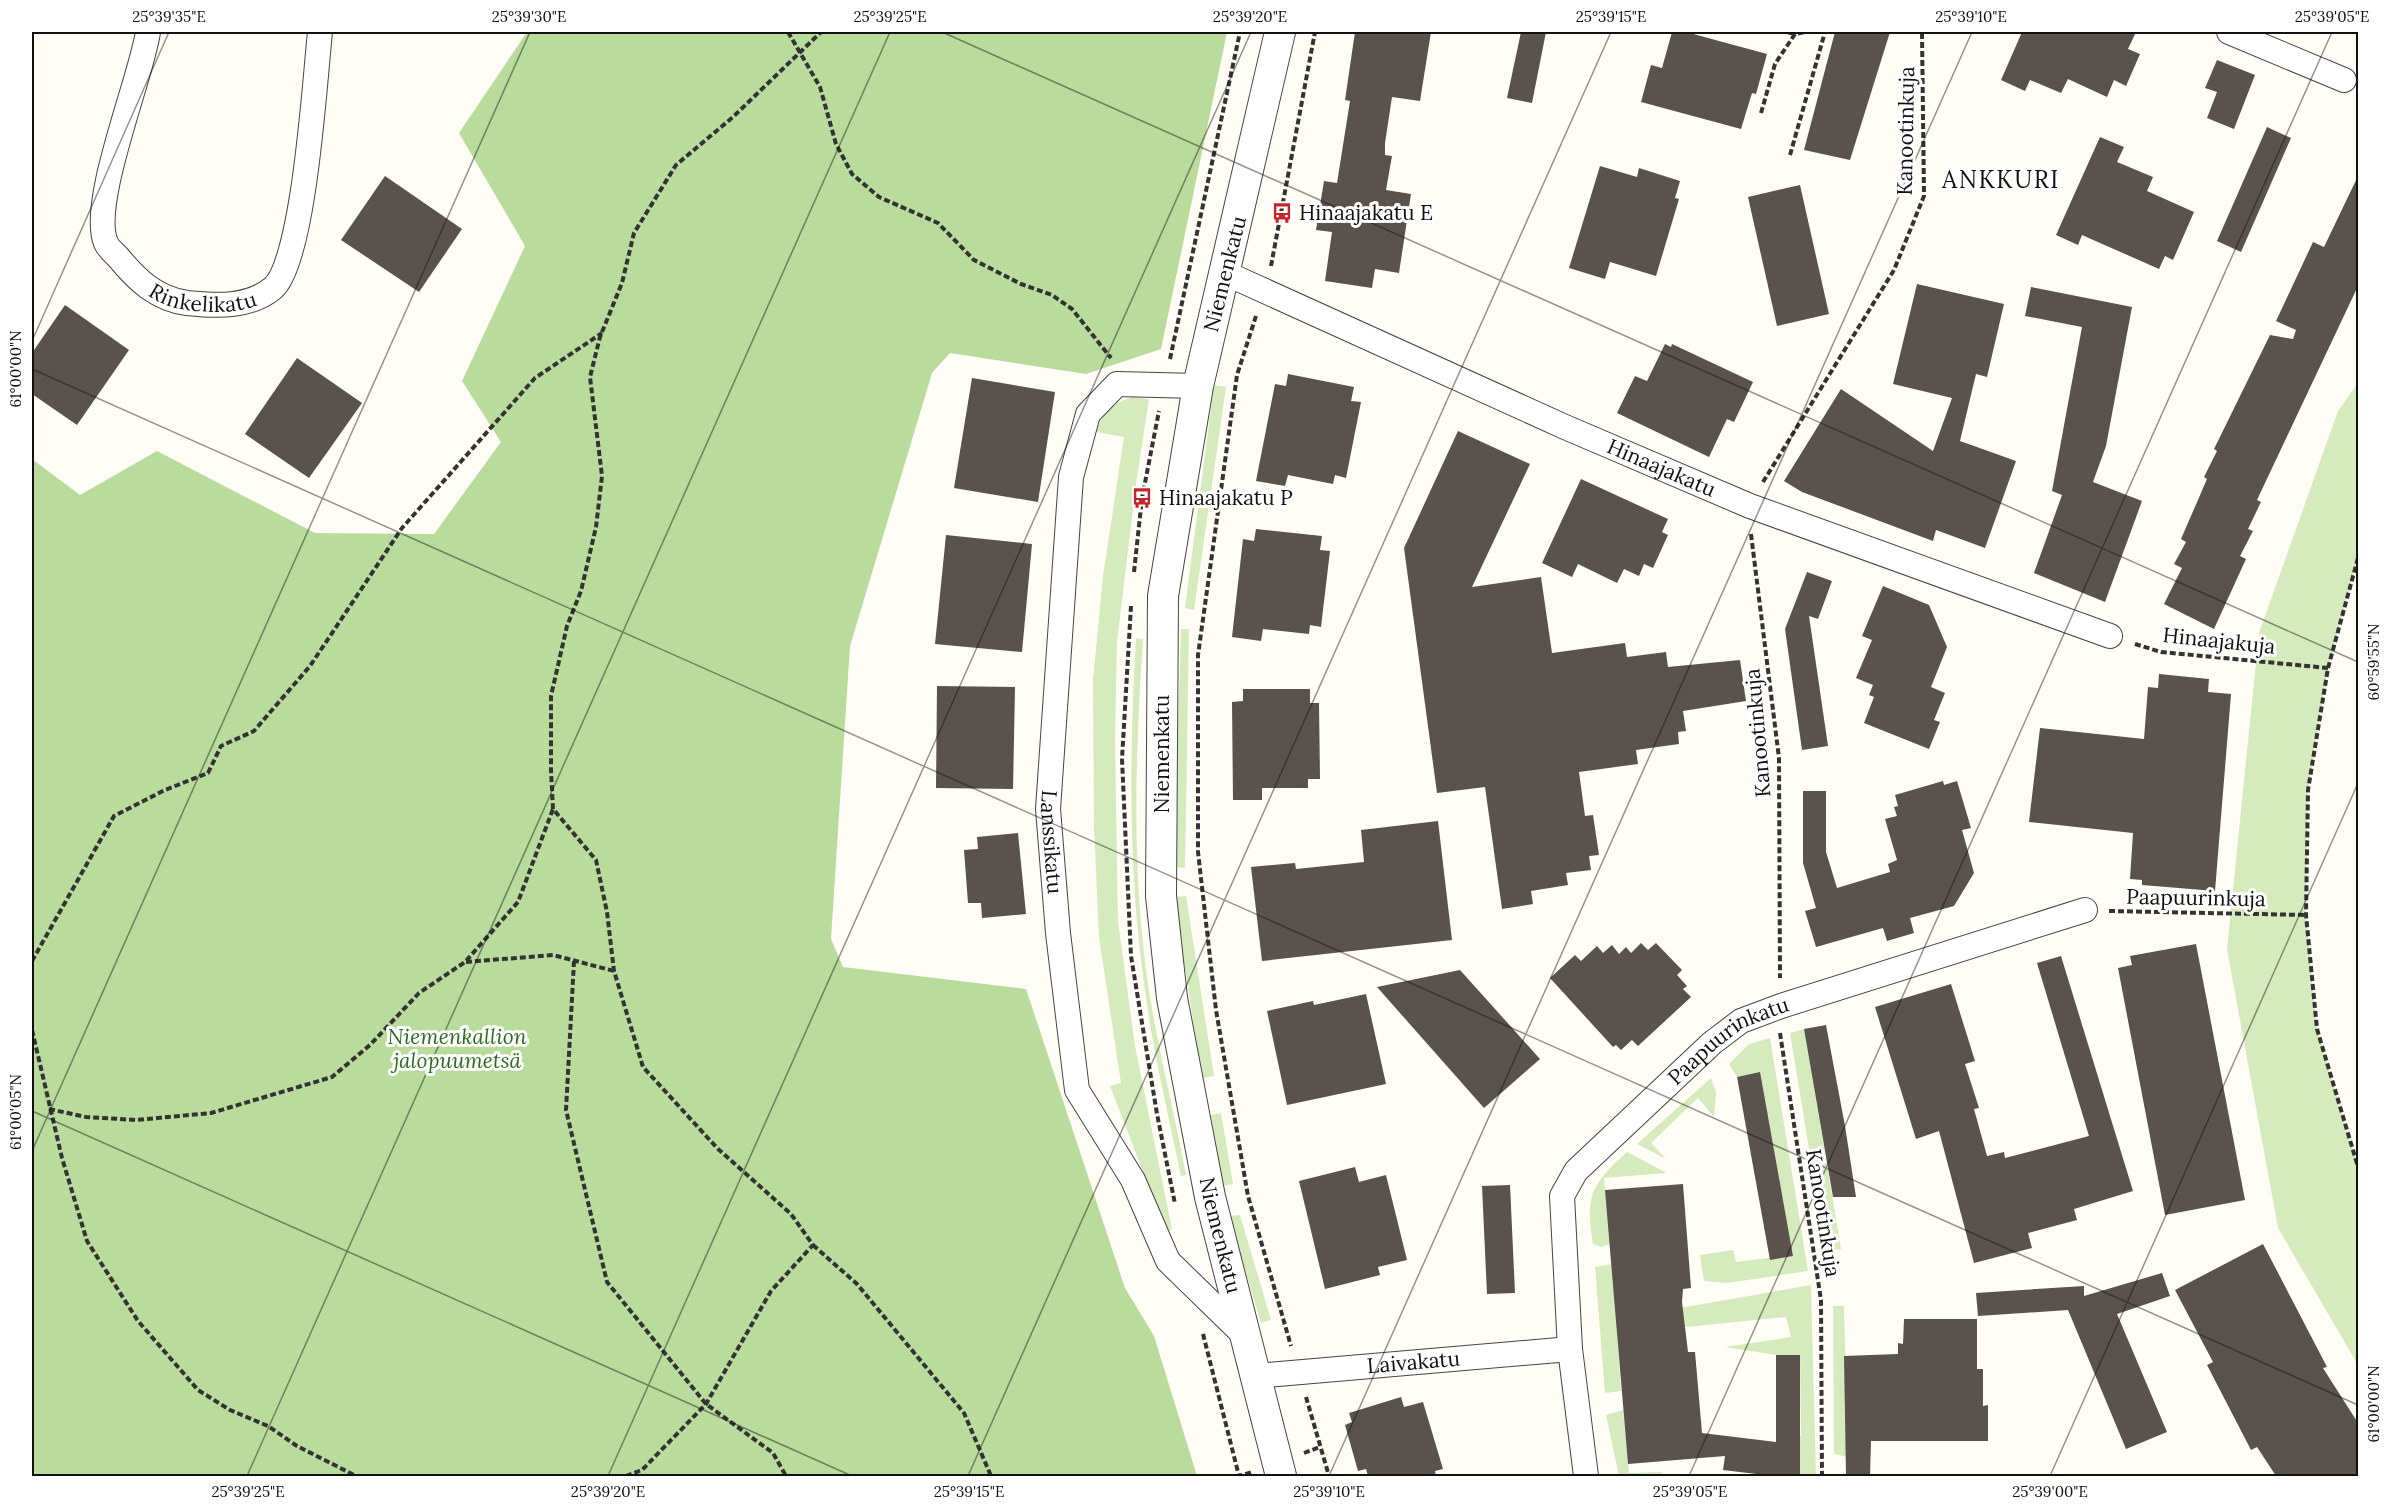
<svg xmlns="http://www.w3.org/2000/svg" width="2390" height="1508" font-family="Lora,serif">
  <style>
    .green { fill: #d5ebbd }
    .forest { fill: #b9dc9c }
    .building { fill: #5a524d }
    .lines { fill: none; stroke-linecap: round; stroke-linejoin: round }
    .minor-casing { stroke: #444; stroke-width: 26 }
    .tertiary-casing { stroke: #444; stroke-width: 32 }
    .path { stroke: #333; stroke-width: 4; stroke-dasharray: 6 3; stroke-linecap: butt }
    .minor { stroke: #fff; stroke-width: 24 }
    .tertiary { stroke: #fff; stroke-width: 30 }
    .ticks { fill: none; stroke: #111; stroke-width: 1.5; stroke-opacity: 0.45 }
    .labels { text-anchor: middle; stroke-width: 6; stroke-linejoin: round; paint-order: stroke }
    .street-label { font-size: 21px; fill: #111; stroke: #fff }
    .poi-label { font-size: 21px; fill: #111; stroke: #fff; text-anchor: start }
    .park-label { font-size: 21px; font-style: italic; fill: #2f6b1f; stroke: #fff }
    .quarter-label { font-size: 24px; letter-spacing: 1.5px; fill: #111; stroke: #fff }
    .neatline { fill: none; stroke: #111; stroke-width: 2 }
    .ticks-label { font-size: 15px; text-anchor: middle; fill: #111 }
  </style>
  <rect width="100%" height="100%" fill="#fffdf5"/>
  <g class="green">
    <path d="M 2358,383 L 2358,558 L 2328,668 L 2308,790 L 2306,915 L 2317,1029 L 2358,1167 L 2358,1365 L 2278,1228 L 2227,949 L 2259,633 L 2338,411 Z"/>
    <path d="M 1214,385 L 1226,387 L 1194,610 L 1185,608 Z"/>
    <path d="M 1132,397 L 1149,399 L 1136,484 L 1117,642 L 1115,739 L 1118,921 L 1135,1046 L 1172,1230 L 1165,1229 L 1110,1086 L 1121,1083 L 1099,937 L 1094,827 L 1093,680 L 1103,576 L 1124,437 L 1096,432 C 1103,412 1112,404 1132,397 Z"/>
    <path d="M 1181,629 L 1189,629 L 1185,868 L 1174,867 Z"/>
    <path d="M 1136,638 L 1143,639 C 1135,758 1131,879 1150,997 C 1160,1057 1175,1116 1186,1175 L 1181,1176 C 1169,1117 1154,1057 1146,997 C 1128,878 1129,758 1136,638 Z"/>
    <path d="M 1186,896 L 1214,1076 L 1202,1078 L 1174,897 Z"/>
    <path d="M 1804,1029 L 1841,1249 L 1826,1252 L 1790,1033 Z"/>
    <path d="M 1770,1038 L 1808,1271 L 1727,1283 L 1704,1281 L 1700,1255 L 1733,1250 L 1736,1262 L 1793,1255 L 1777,1169 L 1754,1173 L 1753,1164 L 1775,1160 L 1759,1073 L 1737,1077 L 1729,1064 L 1749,1044 Z"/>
    <path d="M 1711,1078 L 1716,1092 L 1714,1117 L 1698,1098 L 1651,1143 L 1666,1159 L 1637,1144 Z"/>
    <path d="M 1221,1113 L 1233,1184 L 1223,1186 L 1211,1115 Z"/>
    <path d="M 1627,1152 L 1667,1173 L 1604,1178 L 1610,1244 L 1601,1247 L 1593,1244 C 1585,1195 1591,1185 1627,1152 Z"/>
    <path d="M 1240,1215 L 1271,1320 L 1261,1323 L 1229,1216 Z"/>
    <path d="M 1612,1264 L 1634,1316 L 1811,1285 L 1816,1476 L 1800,1476 L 1800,1450 L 1777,1450 L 1776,1436 L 1801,1436 L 1800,1355 L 1776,1355 L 1725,1347 L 1791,1337 L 1786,1317 L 1617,1334 L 1621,1391 L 1605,1393 L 1595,1267 Z"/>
    <path d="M 1833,1306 L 1844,1306 L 1848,1457 L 1834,1454 Z"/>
    <path d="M 1623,1410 L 1629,1473 L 1662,1472 L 1661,1476 L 1619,1476 L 1606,1415 Z"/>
  </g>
  <path class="forest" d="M 527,32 L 1227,32 L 1161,349 L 1086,374 L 950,353 L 932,373 L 850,646 L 831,939 L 843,967 L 1026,989 L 1125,1288 L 1154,1336 L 1197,1476 L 32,1476 L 32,459 L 80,495 L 157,451 L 315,533 L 434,534 L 501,442 L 462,381 L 525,246 L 459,133 Z"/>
  <g class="building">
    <path d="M 1355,32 L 1431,32 L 1420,101 L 1392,97 L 1385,143 L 1385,155 L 1392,156 L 1386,190 L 1411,194 L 1399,273 L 1375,269 L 1372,288 L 1325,281 L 1332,232 L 1316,230 L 1324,181 L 1337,183 L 1350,101 L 1345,100 Z"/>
    <path d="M 1521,32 L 1546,32 L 1532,103 L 1507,98 Z"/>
    <path d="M 1672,32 L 1686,32 L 1767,54 L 1756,94 L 1752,93 L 1741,129 L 1641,102 L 1651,65 L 1662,68 Z"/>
    <path d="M 1835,32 L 1890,32 L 1850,160 L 1804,150 Z"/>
    <path d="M 2022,32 L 2136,32 L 2128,49 L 2140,54 L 2126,86 L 2114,80 L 2107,97 L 2068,79 L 2061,93 L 2030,80 L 2025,91 L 2001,80 Z"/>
    <path d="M 2217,60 L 2255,75 L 2234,129 L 2207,118 L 2217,92 L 2205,88 Z"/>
    <path d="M 2267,127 L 2291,138 L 2241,252 L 2217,241 Z"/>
    <path d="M 2100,137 L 2124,147 L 2117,162 L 2153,177 L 2147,191 L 2194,212 L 2173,260 L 2165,256 L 2159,269 L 2082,235 L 2078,245 L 2056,235 Z"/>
    <path d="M 1600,166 L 1637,177 L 1639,168 L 1680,181 L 1675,198 L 1679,199 L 1656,276 L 1610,262 L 1605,279 L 1569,268 Z"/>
    <path d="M 385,176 L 462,229 L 419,292 L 341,240 Z"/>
    <path d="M 2358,176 L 2358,286 L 2257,500 L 2261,502 L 2248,529 L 2253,531 L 2240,556 L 2246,559 L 2214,629 L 2164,604 L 2182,568 L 2174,564 L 2186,542 L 2181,539 L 2207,479 L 2204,477 L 2217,451 L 2214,449 L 2270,335 L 2293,339 L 2296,330 L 2276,321 L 2313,242 L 2324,247 Z"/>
    <path d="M 1800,185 L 1829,314 L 1777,326 L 1748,197 Z"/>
    <path d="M 1917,284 L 2004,304 L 1987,377 L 1976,374 L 1960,441 L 2016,461 L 1985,548 L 1936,530 L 1933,541 L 1802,492 L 1784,481 L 1841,389 L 1933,451 L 1952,398 L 1893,384 Z"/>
    <path d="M 2031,287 L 2132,307 L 2106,446 L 2093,482 L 2142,501 L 2105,602 L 2034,573 L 2062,495 L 2052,491 L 2082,327 L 2025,316 Z"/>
    <path d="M 65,305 L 129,350 L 77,425 L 32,394 L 32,353 Z"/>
    <path d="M 1665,344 L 1671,347 L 1672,344 L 1753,382 L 1734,422 L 1727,419 L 1709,457 L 1617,413 L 1635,376 L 1647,381 Z"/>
    <path d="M 297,358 L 362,403 L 309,478 L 245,434 Z"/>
    <path d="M 1288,374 L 1354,387 L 1351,401 L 1361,402 L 1346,478 L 1335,475 L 1333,484 L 1288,475 L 1285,486 L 1256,481 L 1275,384 L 1286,386 Z"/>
    <path d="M 972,378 L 1055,392 L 1038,502 L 954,488 Z"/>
    <path d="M 1458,431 L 1530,464 L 1472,587 L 1541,577 L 1552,653 L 1625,643 L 1627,657 L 1666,652 L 1668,667 L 1740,660 L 1746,701 L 1683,711 L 1686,731 L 1678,732 L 1679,744 L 1636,750 L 1638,764 L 1579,772 L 1585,816 L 1593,815 L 1599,855 L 1589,856 L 1591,870 L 1566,873 L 1568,885 L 1531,891 L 1533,904 L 1502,909 L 1485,787 L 1437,793 L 1404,548 Z"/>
    <path d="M 1581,479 L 1668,519 L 1662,532 L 1668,535 L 1653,568 L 1644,564 L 1639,576 L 1624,569 L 1617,583 L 1578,564 L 1572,577 L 1542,563 Z"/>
    <path d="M 1256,529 L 1322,536 L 1320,550 L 1330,551 L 1321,627 L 1310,625 L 1309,634 L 1263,629 L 1261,641 L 1232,637 L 1243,539 L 1254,541 Z"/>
    <path d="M 946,535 L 1032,544 L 1022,652 L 935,644 Z"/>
    <path d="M 1807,572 L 1832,581 L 1818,619 L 1809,616 L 1828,746 L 1802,750 L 1785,629 Z"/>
    <path d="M 1883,586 L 1929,605 L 1947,647 L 1931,687 L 1945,693 L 1934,720 L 1940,722 L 1929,749 L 1864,723 L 1874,697 L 1869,695 L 1873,685 L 1856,678 L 1872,640 L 1862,636 Z"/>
    <path d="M 2159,674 L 2209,679 L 2208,692 L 2231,694 L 2215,891 L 2142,885 L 2142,880 L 2130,879 L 2133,833 L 2029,822 L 2040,728 L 2144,739 L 2148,687 L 2158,688 Z"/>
    <path d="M 937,686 L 1015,687 L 1013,789 L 936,788 Z"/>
    <path d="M 1243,689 L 1310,689 L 1310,703 L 1319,703 L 1320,779 L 1308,779 L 1308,788 L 1262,788 L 1262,800 L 1233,800 L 1232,702 L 1243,701 Z"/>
    <path d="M 1943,781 L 1944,785 L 1957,781 L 1971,828 L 1962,830 L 1974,873 L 1954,906 L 1910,918 L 1914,933 L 1887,941 L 1883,928 L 1816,947 L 1805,911 L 1816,908 L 1803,863 L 1803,791 L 1826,791 L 1826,852 L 1837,888 L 1890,872 L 1888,864 L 1897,860 L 1885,819 L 1897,816 L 1894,807 L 1898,806 L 1895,795 Z"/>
    <path d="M 1438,821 L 1452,940 L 1262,961 L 1251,867 L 1295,863 L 1296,869 L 1364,862 L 1361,830 Z"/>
    <path d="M 1018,833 L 1026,914 L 982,918 L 981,903 L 968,903 L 964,850 L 978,849 L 977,837 Z"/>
    <path d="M 1641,943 L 1648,950 L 1656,943 L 1682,970 L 1677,975 L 1687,986 L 1683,989 L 1691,997 L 1638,1046 L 1632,1040 L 1621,1050 L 1616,1045 L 1613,1047 L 1550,978 L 1575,955 L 1581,961 L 1597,946 L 1603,953 L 1612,945 L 1619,954 L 1626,947 L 1631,953 Z"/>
    <path d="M 2196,944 L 2245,1200 L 2165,1215 L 2118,968 L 2132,965 L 2130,956 Z"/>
    <path d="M 2061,956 L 2133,1191 L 2074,1209 L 2077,1220 L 2028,1233 L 2032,1248 L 1974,1263 L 1939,1131 L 1916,1139 L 1875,1007 L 1951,984 L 1975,1061 L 1965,1064 L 1979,1108 L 1974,1109 L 1987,1156 L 2004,1152 L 2005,1158 L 2089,1136 L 2037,963 Z"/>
    <path d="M 1460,970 L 1540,1059 L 1484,1108 L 1377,987 Z"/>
    <path d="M 1366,994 L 1386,1084 L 1287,1105 L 1267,1011 L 1313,1001 L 1314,1005 Z"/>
    <path d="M 1826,1025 L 1845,1126 L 1856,1197 L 1833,1197 L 1804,1029 Z"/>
    <path d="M 1760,1072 L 1793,1256 L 1770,1260 L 1737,1077 Z"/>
    <path d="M 1355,1167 L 1359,1182 L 1386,1175 L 1407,1260 L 1378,1267 L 1380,1275 L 1325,1289 L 1299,1181 Z"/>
    <path d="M 1683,1184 L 1691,1288 L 1683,1289 L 1682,1302 L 1688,1352 L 1695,1352 L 1702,1433 L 1776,1442 L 1776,1355 L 1800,1355 L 1800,1476 L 1773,1476 L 1723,1470 L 1725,1456 L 1628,1464 L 1605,1190 Z"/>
    <path d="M 1510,1185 L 1515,1293 L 1487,1294 L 1482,1186 Z"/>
    <path d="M 2263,1244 L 2327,1367 L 2323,1368 L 2358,1423 L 2358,1476 L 2276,1476 L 2257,1447 L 2251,1450 L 2207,1365 L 2213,1362 L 2175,1290 Z"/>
    <path d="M 2162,1273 L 2170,1296 L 2117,1314 L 2167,1432 L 2126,1449 L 2068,1310 L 1978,1316 L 1976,1293 L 2084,1286 L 2084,1296 Z"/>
    <path d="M 1904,1319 L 1977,1319 L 1977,1369 L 1983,1369 L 1983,1406 L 1988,1405 L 1988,1441 L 1871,1441 L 1870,1476 L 1846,1476 L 1844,1356 L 1898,1354 L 1898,1343 L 1903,1344 Z"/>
    <path d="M 1401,1397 L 1404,1407 L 1423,1402 L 1443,1469 L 1435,1471 L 1436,1476 L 1368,1476 L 1366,1469 L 1358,1471 L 1345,1425 L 1352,1422 L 1349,1413 Z"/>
  </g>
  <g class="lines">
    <g class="minor-casing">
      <g id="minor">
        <path id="s1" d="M 148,32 C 141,79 89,204 106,243 C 108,248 114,253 118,257 C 136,279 156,299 187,303 C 216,306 249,308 273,288 C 304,262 315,78 320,32"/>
        <path d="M 2229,32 L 2344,80"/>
        <path id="s2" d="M 1225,273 L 1565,427 L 1750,506 L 2110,636"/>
        <path id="s3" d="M 1198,386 L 1117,384 L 1088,414 L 1071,477 L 1048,809 L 1058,933 L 1077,1090 L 1133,1180 L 1168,1261 L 1246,1337"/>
        <path id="s4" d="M 1255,1376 L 1570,1349"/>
        <path id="s5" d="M 1586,1476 L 1570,1349 L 1562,1196 L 1576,1171 L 1712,1043 L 1741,1021 L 1781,1006 L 2085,910"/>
      </g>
    </g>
    <g class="tertiary-casing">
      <g id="tertiary">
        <path id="s6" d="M 1280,32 L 1198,386 L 1163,596 L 1161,896 L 1172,998 L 1210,1197 L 1281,1476"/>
      </g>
    </g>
    <g class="path">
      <path d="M 788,32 L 820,87 L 836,144 L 852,174 L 879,197 L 938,223 L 974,260 L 1021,284 L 1052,295 L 1072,309 L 1111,358"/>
      <path d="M 1787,32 L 1795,34"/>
      <path d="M 1761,113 L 1775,64 L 1795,34 L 1806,32"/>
      <path d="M 1790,155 L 1825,32"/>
      <path d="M 1271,266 L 1315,32"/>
      <path d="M 1256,316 L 1237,375 L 1198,655 L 1198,852 L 1216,1010 L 1248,1196 L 1291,1346"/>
      <path d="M 1170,359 L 1240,32"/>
      <path d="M 1763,482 L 1894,270 L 1924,196 L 1922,32"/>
      <path d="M 1751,534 L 1779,758 L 1780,978"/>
      <path d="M 2358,558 L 2328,668 L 2308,790 L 2306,915 L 2317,1029 L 2358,1167"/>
      <path d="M 1134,572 L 1142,498 L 1159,411"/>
      <path d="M 1131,606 L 1122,759 L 1131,956 L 1157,1114 L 1175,1204"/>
      <path d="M 2135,644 L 2161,652 L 2328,668"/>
      <path d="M 2109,911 L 2306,915"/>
      <path d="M 32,961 L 114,816 L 165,790 L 208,773 L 221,746 L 254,731 L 310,666 L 402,528 L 535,378 L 602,333"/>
      <path d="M 574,961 L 566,1110 L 607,1282 L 706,1404 L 773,1453 L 786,1476"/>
      <path d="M 466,962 L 553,955 L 614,971"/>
      <path d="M 32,1030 L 62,1158 L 87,1241 L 138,1321 L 198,1390 L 230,1410 L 268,1426 L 297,1446 L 356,1476"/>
      <path d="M 1780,1033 L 1821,1300 L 1822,1476"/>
      <path d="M 49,1109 L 86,1117 L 136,1120 L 211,1113 L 332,1077 L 370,1045 L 419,993 L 465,962 L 518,902 L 553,809"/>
      <path d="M 813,1245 L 857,1284 L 964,1413 L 991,1476"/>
      <path d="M 1203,1334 L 1239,1476 L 1252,1472"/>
      <path d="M 1306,1397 L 1329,1476"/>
      <path d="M 1304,1453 L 1320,1447"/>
      <path d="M 626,1476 L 642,1470 L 706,1404 L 771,1291 L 813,1245 L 791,1214 L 718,1149 L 643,1067 L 614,971 L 607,912 L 596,860 L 553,809 L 551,770 L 551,696 L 567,626 L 581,591 L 596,527 L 602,476 L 590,377 L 600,337 L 622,283 L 634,233 L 676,165 L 733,117 L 821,32"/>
    </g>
    <use href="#minor" class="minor"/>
    <use href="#tertiary" class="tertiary"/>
  </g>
  <path class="ticks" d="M 942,32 L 2358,662M 32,341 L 169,32M 32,369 L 2358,1405M 32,1111 L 852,1476M 32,1151 L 530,32M 247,1476 L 890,32M 608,1476 L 1251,32M 968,1476 L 1611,32M 1329,1476 L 1972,32M 1689,1476 L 2332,32M 2050,1476 L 2358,783"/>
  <defs>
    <g id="bus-bare" transform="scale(1.62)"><path d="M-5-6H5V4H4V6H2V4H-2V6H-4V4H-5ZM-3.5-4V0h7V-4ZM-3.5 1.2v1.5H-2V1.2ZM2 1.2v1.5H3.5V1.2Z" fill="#c4262e" stroke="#fff" stroke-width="2.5" paint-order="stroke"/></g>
  </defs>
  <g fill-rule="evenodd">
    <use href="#bus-bare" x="1282" y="213"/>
    <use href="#bus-bare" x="1142" y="498"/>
  </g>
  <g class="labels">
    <g class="street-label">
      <text transform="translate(1906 131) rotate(-89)" y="7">Kanootinkuja</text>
      <text transform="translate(1225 274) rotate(-76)" y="7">Niemenkatu</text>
      <text dy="7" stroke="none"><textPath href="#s1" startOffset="336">Rinkelikatu</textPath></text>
      <text dy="7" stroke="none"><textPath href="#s2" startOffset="478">Hinaajakatu</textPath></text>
      <text transform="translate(2219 641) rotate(6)" y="7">Hinaajakuja</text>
      <text transform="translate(1758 733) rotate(-95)" y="7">Kanootinkuja</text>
      <text transform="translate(1162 754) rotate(-90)" y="7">Niemenkatu</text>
      <text dy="7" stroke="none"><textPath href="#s3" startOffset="554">Lanssikatu</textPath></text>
      <text transform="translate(2196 898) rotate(1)" y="7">Paapuurinkuja</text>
      <text dy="7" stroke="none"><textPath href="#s5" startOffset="512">Paapuurinkatu</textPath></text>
      <text transform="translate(1823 1213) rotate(81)" y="7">Kanootinkuja</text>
      <text dy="7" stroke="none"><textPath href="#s6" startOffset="1221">Niemenkatu</textPath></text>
      <text dy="7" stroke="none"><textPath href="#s4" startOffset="159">Laivakatu</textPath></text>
    </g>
    <g class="poi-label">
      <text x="1299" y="220">Hinaajakatu E</text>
      <text x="1159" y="505">Hinaajakatu P</text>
    </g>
    <g class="park-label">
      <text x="457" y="1044">Niemenkallion<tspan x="457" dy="24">jalopuumetsä</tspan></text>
    </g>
    <g class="quarter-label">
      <text x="2001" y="188">ANKKURI</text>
    </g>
  </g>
  <rect width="2390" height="1508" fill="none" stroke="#ffffff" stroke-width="66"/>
  <rect x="33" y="33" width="2324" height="1442" class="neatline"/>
  <g class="ticks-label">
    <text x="169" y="22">25°39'35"E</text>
    <text x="529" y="22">25°39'30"E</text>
    <text x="890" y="22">25°39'25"E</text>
    <text x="1250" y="22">25°39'20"E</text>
    <text x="1611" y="22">25°39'15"E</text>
    <text x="1971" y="22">25°39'10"E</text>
    <text x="2332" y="22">25°39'05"E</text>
    <text transform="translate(16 369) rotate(-90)" y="5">61°00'00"N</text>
    <text transform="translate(2374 662) rotate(-90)" y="5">60°59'55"N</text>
    <text transform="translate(16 1112) rotate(-90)" y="5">61°00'05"N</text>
    <text transform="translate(2374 1404) rotate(-90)" y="5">61°00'00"N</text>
    <text x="248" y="1497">25°39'25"E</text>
    <text x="608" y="1497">25°39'20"E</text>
    <text x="969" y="1497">25°39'15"E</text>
    <text x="1329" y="1497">25°39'10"E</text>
    <text x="1690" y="1497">25°39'05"E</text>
    <text x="2050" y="1497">25°39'00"E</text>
  </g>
</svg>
